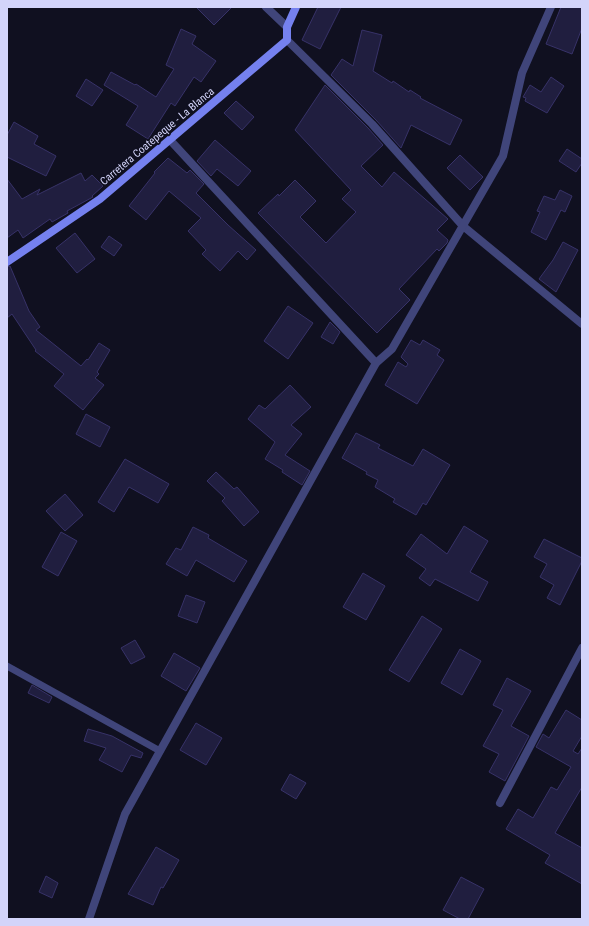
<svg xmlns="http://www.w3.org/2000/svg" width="589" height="926" font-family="'Roboto Condensed',sans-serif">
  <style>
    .building { fill: #201e3f; stroke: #373268 }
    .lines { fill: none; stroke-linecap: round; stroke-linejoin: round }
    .lane { stroke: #40457a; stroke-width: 7 }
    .street { stroke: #40457a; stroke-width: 8 }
    .secondary { stroke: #7581ef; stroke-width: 8 }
    .labels { text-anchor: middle; stroke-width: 3.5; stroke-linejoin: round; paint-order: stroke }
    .street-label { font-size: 11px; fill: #d3d4fa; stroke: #101020 }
  </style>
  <rect width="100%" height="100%" fill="#101020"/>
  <g class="building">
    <path d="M 196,7 L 232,7 L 214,25 Z"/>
    <path d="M 318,7 L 341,7 L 320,49 L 302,40 Z"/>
    <path d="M 561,7 L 582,7 L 582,28 L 572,54 L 546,44 Z"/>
    <path d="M 181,29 L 196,36 L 192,44 L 216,61 L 201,82 L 194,77 L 175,106 L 171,103 L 148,139 L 126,125 L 138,106 L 104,85 L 111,72 L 135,85 L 136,84 L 156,97 L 174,69 L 166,65 Z"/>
    <path d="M 362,30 L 382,35 L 373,71 L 392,83 L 393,81 L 409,92 L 410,90 L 421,97 L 420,98 L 462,120 L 450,145 L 411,125 L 401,148 L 376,120 L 331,75 L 342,59 L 353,66 Z"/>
    <path d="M 551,77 L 564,86 L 547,113 L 525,101 L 526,98 L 523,97 L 530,85 L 541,92 Z"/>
    <path d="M 86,79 L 103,90 L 92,106 L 76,96 Z"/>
    <path d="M 325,85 L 368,128 L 383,145 L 361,166 L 382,187 L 394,172 L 448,219 L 437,230 L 448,240 L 447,243 L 439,251 L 437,249 L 399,289 L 410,300 L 377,333 L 258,213 L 278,194 L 279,196 L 295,180 L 316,201 L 300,217 L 326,243 L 356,212 L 342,199 L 351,190 L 295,130 Z"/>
    <path d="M 236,101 L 254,117 L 242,130 L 224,113 Z"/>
    <path d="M 14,122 L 38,136 L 34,144 L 56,156 L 46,176 L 7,157 L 7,135 Z"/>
    <path d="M 215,140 L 251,171 L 238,186 L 217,169 L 211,176 L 197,161 Z"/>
    <path d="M 567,149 L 582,159 L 582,163 L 576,172 L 559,161 Z"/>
    <path d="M 460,155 L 483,177 L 470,190 L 447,168 Z"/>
    <path d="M 168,158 L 187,173 L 190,170 L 204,184 L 196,193 L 228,225 L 256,250 L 247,260 L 238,251 L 220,271 L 202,254 L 206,250 L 188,231 L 201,218 L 169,191 L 146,220 L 129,206 L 155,173 L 154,172 Z"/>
    <path d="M 81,173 L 85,181 L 92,175 L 103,186 L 92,196 L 93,197 L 67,211 L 68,213 L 52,222 L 50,219 L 23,238 L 18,230 L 7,238 L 7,179 L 22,199 L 40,189 L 37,195 Z"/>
    <path d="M 560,190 L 572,196 L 565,212 L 561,210 L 546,240 L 531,232 L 540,212 L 537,211 L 544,196 L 555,200 Z"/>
    <path d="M 75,233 L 95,259 L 77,273 L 56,248 Z"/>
    <path d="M 109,236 L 122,245 L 114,256 L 101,247 Z"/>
    <path d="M 563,242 L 578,250 L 556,292 L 539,279 L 553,260 Z"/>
    <path d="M 10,266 L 29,311 L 40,327 L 36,330 L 81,366 L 87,359 L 88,360 L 99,343 L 110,350 L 97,372 L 99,374 L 95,378 L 104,385 L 83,410 L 54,386 L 64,374 L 35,351 L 36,350 L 12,314 L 7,318 L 7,267 Z"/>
    <path d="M 288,306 L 313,323 L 288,359 L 264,341 Z"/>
    <path d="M 330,322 L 340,332 L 333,344 L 321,337 Z"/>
    <path d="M 411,340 L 420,345 L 423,340 L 440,350 L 437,355 L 444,360 L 417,404 L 385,385 L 398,362 L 406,367 L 408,364 L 401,357 Z"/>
    <path d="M 290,385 L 311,407 L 291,425 L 302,434 L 285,455 L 310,471 L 302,485 L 282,472 L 283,470 L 265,459 L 275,442 L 248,419 L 259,405 L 265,409 Z"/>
    <path d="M 86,414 L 110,427 L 100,447 L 76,434 Z"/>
    <path d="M 356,433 L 380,445 L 378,448 L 413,466 L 423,449 L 450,465 L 426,505 L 423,503 L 416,515 L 393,502 L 395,499 L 375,487 L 378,480 L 366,474 L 367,472 L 342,458 Z"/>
    <path d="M 125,459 L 169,484 L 158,503 L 129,487 L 114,512 L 98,502 Z"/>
    <path d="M 216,472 L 234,489 L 237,487 L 259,512 L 244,526 L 222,501 L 225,498 L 207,481 Z"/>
    <path d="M 65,494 L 83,515 L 65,531 L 46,511 Z"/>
    <path d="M 464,526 L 488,541 L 470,572 L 488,582 L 478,601 L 435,579 L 430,586 L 419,578 L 426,569 L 406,555 L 421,534 L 447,554 Z"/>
    <path d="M 193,527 L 209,535 L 208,538 L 247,561 L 234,582 L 196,560 L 187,576 L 166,564 L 176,548 L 181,550 Z"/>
    <path d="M 61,532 L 77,541 L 58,576 L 42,567 Z"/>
    <path d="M 544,539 L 582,558 L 582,561 L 560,605 L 547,598 L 554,585 L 540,577 L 547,564 L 534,557 Z"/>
    <path d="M 363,573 L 385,586 L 366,620 L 343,607 Z"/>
    <path d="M 186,595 L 205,602 L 197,623 L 178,616 Z"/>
    <path d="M 422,616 L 442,629 L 409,682 L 389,670 Z"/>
    <path d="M 135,640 L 145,657 L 131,664 L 121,648 Z"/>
    <path d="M 460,649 L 481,661 L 462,695 L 441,683 Z"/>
    <path d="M 174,653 L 200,668 L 186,691 L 161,676 Z"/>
    <path d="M 507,678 L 531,691 L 511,726 L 529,736 L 505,781 L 489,772 L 499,754 L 483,746 L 503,710 L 493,705 Z"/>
    <path d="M 32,685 L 52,697 L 49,703 L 28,693 Z"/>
    <path d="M 566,710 L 582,720 L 582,736 L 573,751 L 578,754 L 582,748 L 582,787 L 555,833 L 582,848 L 582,884 L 545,863 L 550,855 L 506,829 L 518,809 L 533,818 L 551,787 L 557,790 L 571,767 L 536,747 L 543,734 L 549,738 Z"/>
    <path d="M 196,723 L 222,738 L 206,765 L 180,750 Z"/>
    <path d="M 88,729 L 112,736 L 143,753 L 141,758 L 131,755 L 122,772 L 99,760 L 106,748 L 84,741 Z"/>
    <path d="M 290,774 L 306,783 L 296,799 L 281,790 Z"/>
    <path d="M 156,847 L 179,860 L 163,888 L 161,887 L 153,905 L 128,894 Z"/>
    <path d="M 46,876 L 58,883 L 52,898 L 39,892 Z"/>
    <path d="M 461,877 L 484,889 L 468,919 L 460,919 L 443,910 Z"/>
  </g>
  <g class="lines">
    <path class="lane" d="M 7,666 L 160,751"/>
    <g class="street">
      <path d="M 266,7 L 287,27"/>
      <path d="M 287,40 L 372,124 L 463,226 L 582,324"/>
      <path d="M 170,140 L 376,363"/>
      <path d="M 500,803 L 582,648"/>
      <path d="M 89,919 L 125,814 L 376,363 L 392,349 L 503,156 L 522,73 L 551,7"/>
    </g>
    <path class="secondary" d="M 7,262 L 100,199 L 287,40 L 287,27 L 296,7"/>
  </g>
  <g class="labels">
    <g class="street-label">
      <text transform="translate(157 136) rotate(-40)" y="4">Carretera Coatepeque - La Blanca</text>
    </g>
  </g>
  <rect width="589" height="926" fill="none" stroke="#d3d4fa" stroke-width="16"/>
</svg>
